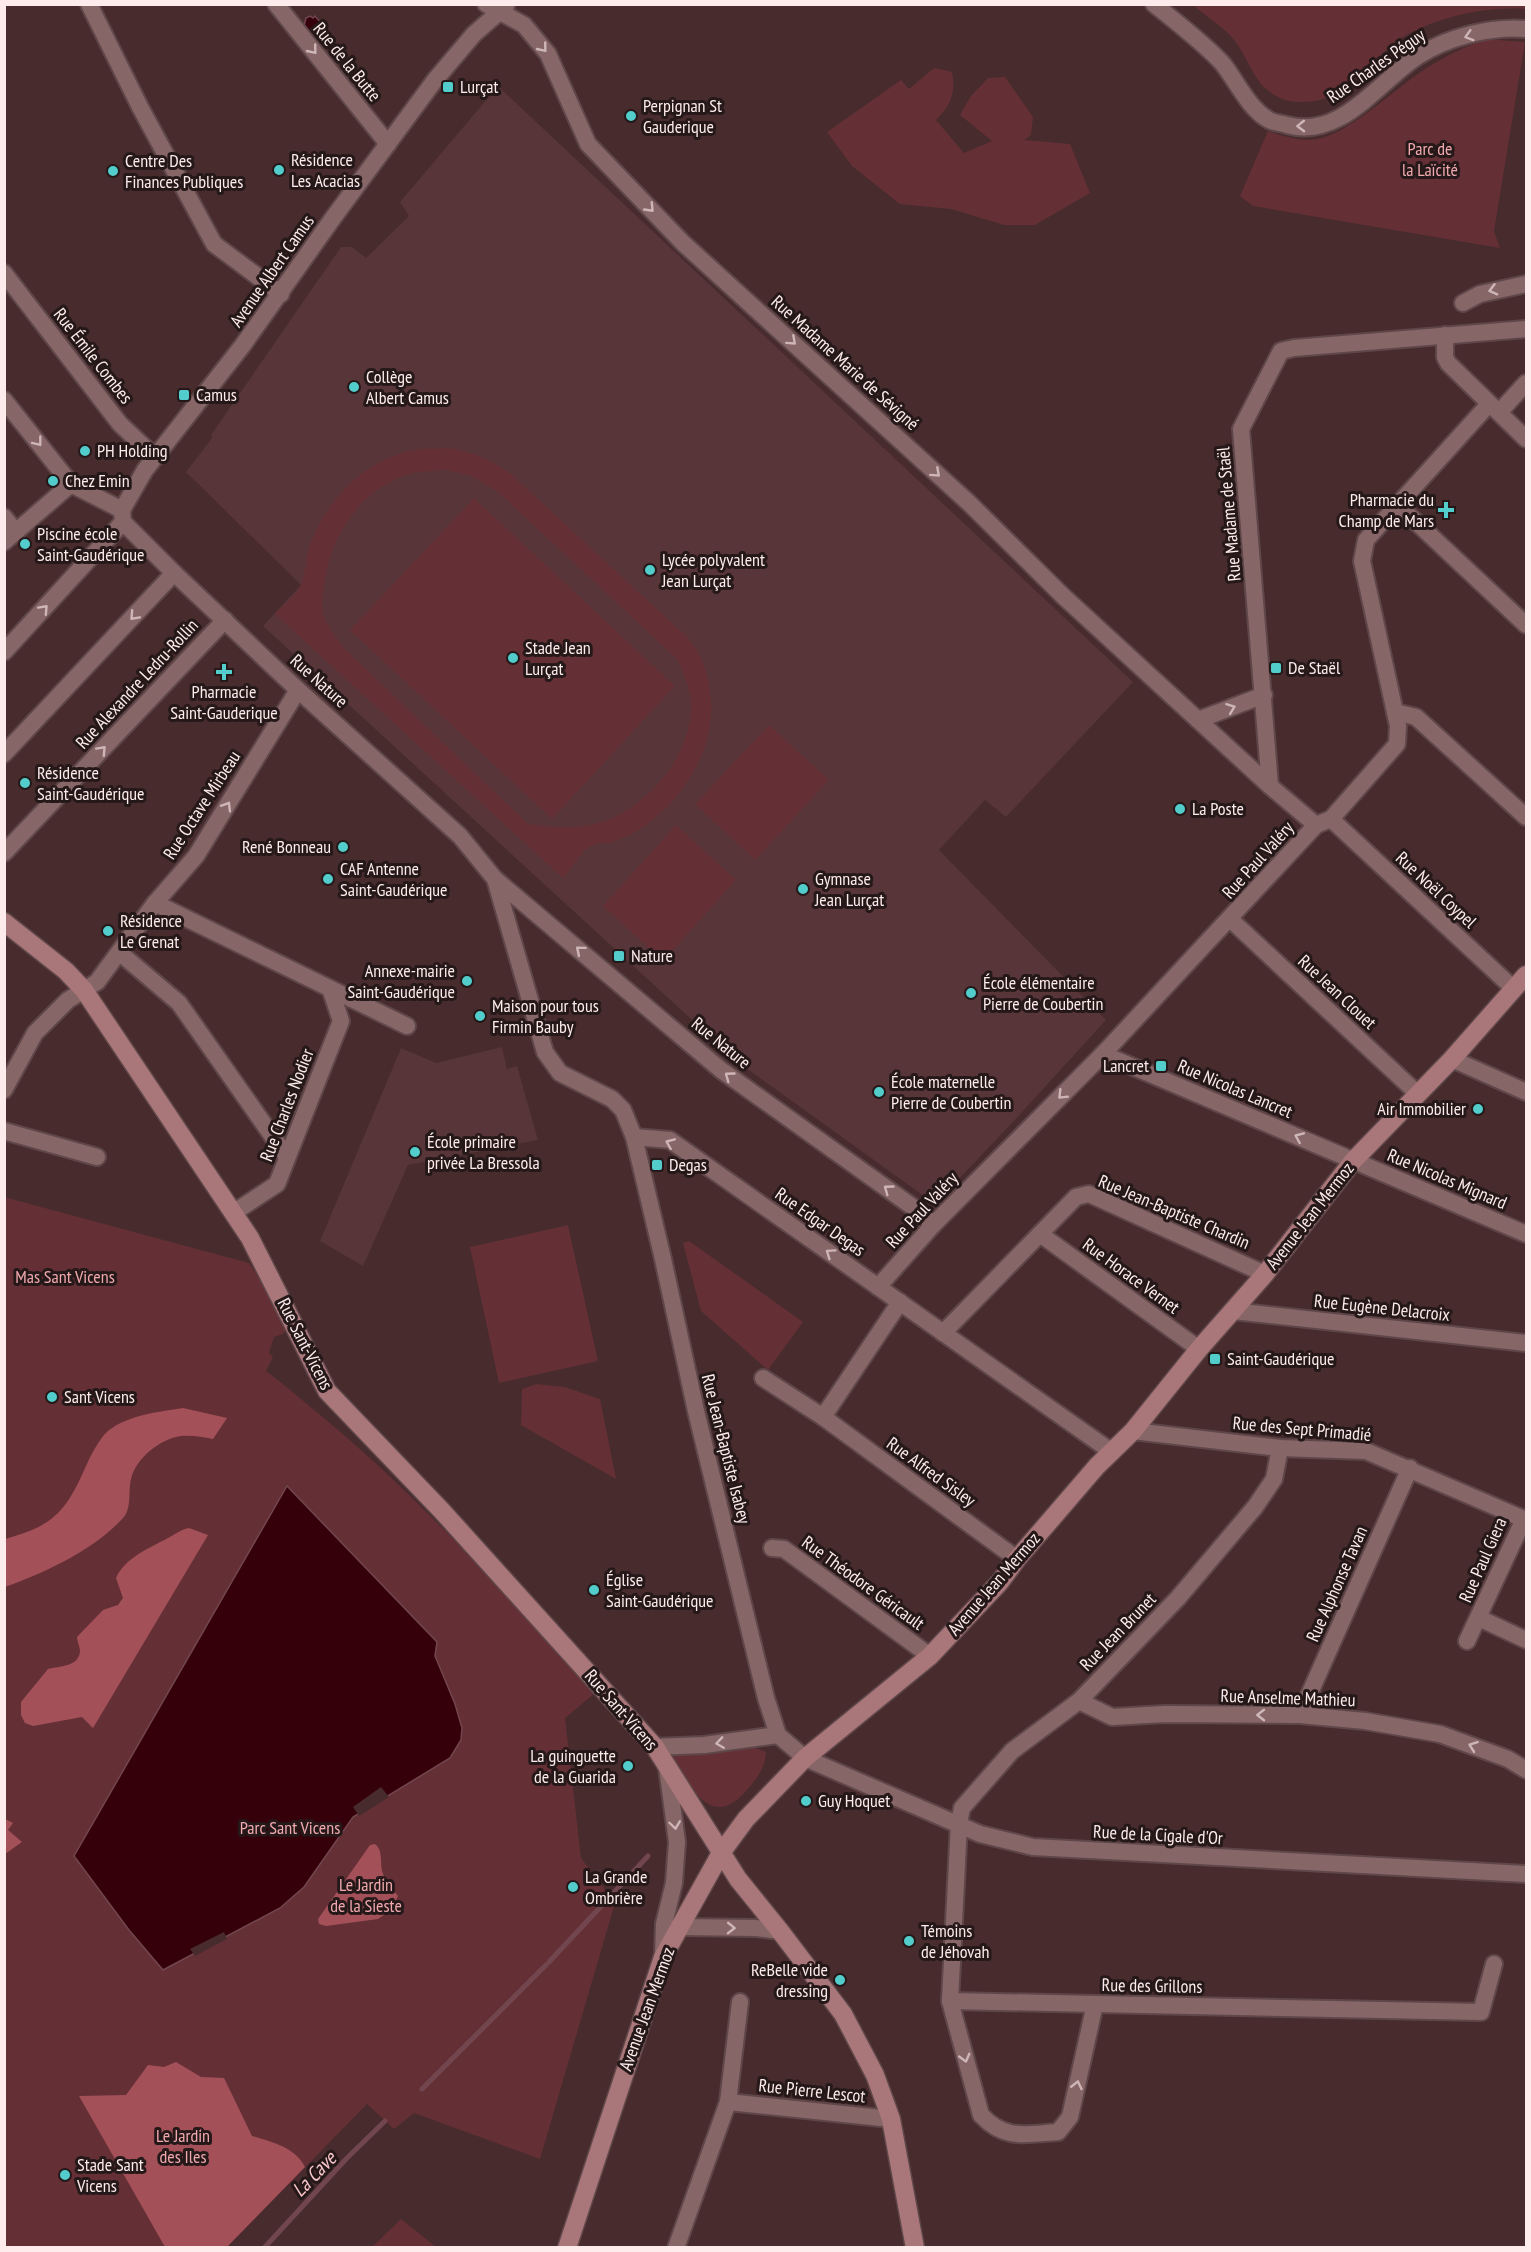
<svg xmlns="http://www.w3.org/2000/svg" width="1531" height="2252" font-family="'PT Sans Narrow',sans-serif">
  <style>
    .built { fill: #573538 }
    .green { fill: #643036; fill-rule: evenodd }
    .forest { fill: #a45059 }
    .water { fill: #36000a; stroke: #72464e; stroke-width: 1.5 }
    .pier { fill: #472b2d }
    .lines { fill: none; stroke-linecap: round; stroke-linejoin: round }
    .stream { stroke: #72464e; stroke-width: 5 }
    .street-casing { stroke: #5f4749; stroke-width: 20 }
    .secondary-casing { stroke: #5f4749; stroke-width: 21 }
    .street { stroke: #876668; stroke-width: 16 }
    .secondary { stroke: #a97679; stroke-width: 18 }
    .oneway { stroke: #ceb6b7 }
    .poi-dot { fill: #52cdcc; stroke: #251819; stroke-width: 2 }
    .labels { text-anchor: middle; stroke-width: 6; stroke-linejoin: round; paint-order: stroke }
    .street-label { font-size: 18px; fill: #feebec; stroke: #251819 }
    .poi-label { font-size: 18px; fill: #feebec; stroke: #251819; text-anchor: start }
    .park-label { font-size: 18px; fill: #f1a9ae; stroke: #251819 }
    .water-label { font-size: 20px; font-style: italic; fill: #fac8ca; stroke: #251819 }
  </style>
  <rect width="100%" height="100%" fill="#472b2d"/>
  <g class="built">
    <path d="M 498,86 L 1133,682 L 1006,817 L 985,800 L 939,850 L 1106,1020 L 1014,1121 L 935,1204 L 739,1063 L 263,626 L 301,585 L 186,472 L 212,438 L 211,435 L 341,247 L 352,247 L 366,258 L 409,216 L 400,202 Z"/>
    <path d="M 502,1047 L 507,1069 L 517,1066 L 538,1140 L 408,1165 L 363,1266 L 320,1241 L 401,1048 L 436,1063 Z"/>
  </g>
  <g class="green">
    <path d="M 1526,4 L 1526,9 C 1487,6 1434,17 1400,39 C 1366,63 1346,104 1300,102 C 1288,102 1280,99 1270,92 C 1254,81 1248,59 1237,44 C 1227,29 1207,17 1193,5 Z"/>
    <path d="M 1485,39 L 1525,42 L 1494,231 L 1500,248 L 1253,206 L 1240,196 L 1268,131 C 1284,136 1301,142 1318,139 C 1348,133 1390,94 1415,76 C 1437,60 1460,49 1485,39 Z"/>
    <path d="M 934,68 L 952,72 C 956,93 951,105 936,120 L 964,153 L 992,141 L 960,115 L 971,96 L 988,78 L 1005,77 L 1033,117 L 1031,135 L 1024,140 L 1070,144 L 1090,193 L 1035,225 L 1004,225 L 951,209 L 900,204 L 852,166 L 827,132 L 901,80 L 909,89 Z"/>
    <path d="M 447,448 C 473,452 491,459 512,475 L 686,636 C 699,650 706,665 709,685 C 720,740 689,794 645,826 C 636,832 622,839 612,842 C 606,843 595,843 589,847 C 582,851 570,871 563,878 L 275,614 C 283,605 299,593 302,582 C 306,569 306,555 311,542 C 328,498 367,458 415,450 C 425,448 437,449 447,448 ZM 446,470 L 472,476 L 498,492 L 678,660 C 684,674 690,689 691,704 C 692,753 653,800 610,819 C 585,830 554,828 528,824 L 344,648 C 337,638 328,628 324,617 C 320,607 323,591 325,580 C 331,537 358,494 401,477 C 415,471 431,471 446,470 Z"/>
    <path d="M 474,498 L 675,686 L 552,819 L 350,630 Z"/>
    <path d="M 769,725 L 829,780 L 755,860 L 695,804 Z"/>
    <path d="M 676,825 L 736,880 L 663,961 L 603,906 Z"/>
    <path d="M 4,1197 L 249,1263 L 289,1325 L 283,1334 L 274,1337 L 269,1353 L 273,1357 L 266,1371 C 284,1384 302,1400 319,1414 C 420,1497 507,1596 595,1693 L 565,1718 L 581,1858 L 615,1903 L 540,2159 L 414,2113 L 394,2129 L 367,2104 L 227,2247 L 5,2247 Z"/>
    <path d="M 568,1225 L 598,1361 L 499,1383 L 470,1247 Z"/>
    <path d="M 689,1241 L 803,1322 L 768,1370 L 701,1311 L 683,1243 Z"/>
    <path d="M 536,1384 L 565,1387 L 600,1399 L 616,1479 L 521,1425 L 522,1389 Z"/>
    <path d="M 753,1747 L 766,1752 C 765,1769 756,1780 745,1792 C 709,1833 687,1780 670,1752 L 706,1755 Z"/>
    <path d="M 401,2219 L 436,2247 L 372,2247 Z"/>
  </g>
  <g class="forest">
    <path d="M 183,1408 L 227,1418 L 213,1439 C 203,1437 192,1435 181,1436 C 160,1439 136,1458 131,1479 C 128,1491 132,1509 123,1518 C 94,1550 44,1573 5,1587 L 5,1539 C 53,1526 66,1512 86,1466 C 91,1455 99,1439 108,1431 C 128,1415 158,1412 183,1408 Z"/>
    <path d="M 189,1528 L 208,1535 L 93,1728 L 82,1717 L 33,1726 L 25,1723 L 21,1715 L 21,1702 L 48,1669 C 59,1666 79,1667 80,1651 C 80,1647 77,1641 77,1637 L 103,1610 L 118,1605 L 123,1598 L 116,1578 C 125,1558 149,1548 168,1538 C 176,1534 180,1530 189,1528 Z"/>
    <path d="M 5,1819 L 13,1823 L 8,1830 L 22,1842 L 5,1854 Z"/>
    <path d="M 375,1844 C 383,1850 380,1862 382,1871 C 385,1881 392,1888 398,1896 L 391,1910 L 378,1919 L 326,1926 L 319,1924 L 318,1919 L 370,1845 Z"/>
    <path d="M 176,2062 L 201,2077 L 224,2078 L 252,2136 C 271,2142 295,2147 305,2167 L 227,2247 L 165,2247 L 79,2096 L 126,2095 L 148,2065 L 164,2067 Z"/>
  </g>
  <g class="water">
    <path d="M 310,16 L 313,18 L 315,16 L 333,37 L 321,47 L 304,26 L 306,18 Z"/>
    <path d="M 287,1486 L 437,1642 L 435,1656 L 455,1704 L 462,1728 L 461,1740 L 450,1758 L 353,1817 L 304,1887 L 280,1908 L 163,1970 L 129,1930 L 74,1856 Z"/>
  </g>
  <g class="pier">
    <path d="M 381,1787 L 389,1797 L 359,1816 L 353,1807 Z"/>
    <path d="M 224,1932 L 227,1939 L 195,1956 L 190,1949 Z"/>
  </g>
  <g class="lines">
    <g class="stream">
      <path d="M 549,1962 L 648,1856"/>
      <path d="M 422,2089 L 546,1965"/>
      <path d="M 264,2248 L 347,2158 L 385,2121"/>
    </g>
    <g class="street-casing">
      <g id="street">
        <path d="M 89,4 L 140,107 L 214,244 L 281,294"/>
        <path d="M 276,4 L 388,144"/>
        <path d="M 486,4 L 524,25 L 548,54 L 588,144 L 683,243 L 969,503 L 1063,596 L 1270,786 L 1316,825"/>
        <path d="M 1154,4 C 1176,22 1205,44 1223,64 C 1237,82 1249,109 1269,120 C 1274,123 1281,123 1287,125 C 1341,140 1378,82 1418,56 C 1448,37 1491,26 1526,29"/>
        <path d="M 4,273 L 120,424 L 155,457"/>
        <path d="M 1463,303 L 1480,294 L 1526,284"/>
        <path d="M 1445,335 L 1445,357 L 1448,363 L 1526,439"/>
        <path d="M 4,400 L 71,484 L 122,510"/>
        <path d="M 1505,406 L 1526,383"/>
        <path d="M 1399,506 L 1526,625"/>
        <path d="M 122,510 L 123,522 L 174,573 L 298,690 L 460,836 L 495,879 L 545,1052 L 560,1073 L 612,1099 L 623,1110 L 634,1137 L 663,1259 L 696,1411 L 766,1698 L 778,1735 L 805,1758 L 980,1834 L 1033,1847 L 1526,1874"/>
        <path d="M 122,510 L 145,470 L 243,345 L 333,218 L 435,80 L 474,34 L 506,6"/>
        <path d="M 4,517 L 16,532"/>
        <path d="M 4,542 L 71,484"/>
        <path d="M 4,652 L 123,522"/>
        <path d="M 1395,712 L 1416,717 L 1526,817"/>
        <path d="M 1198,720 L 1264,695"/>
        <path d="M 4,754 L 174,573"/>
        <path d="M 1270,786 L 1241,429 L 1281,351 L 1294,348 L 1526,329"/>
        <path d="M 1331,819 L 1514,989"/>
        <path d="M 4,853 L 225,620"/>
        <path d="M 495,879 L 721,1070 L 924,1215 L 933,1225"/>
        <path d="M 155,903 L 407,1026"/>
        <path d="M 1230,919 L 1418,1094"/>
        <path d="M 120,953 L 179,1003 L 287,1157"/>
        <path d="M 1103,1054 L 1526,1234"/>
        <path d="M 1452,1059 L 1526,1092"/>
        <path d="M 4,1090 L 35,1033 L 68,1000 L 97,982 L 155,903 L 196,856 L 298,690"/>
        <path d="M 4,1131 L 97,1157"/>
        <path d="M 634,1137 L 670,1140 L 1112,1452"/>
        <path d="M 233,1213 L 277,1184 L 341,1021 L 331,991"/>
        <path d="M 1040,1234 L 1199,1349"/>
        <path d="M 878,1287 L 933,1225 L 1103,1054 L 1316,825 L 1331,819 L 1397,744 L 1398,726 L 1362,561 L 1366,540 L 1489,404"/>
        <path d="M 1233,1311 L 1526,1343"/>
        <path d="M 943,1333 L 1076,1197 L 1089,1194 L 1265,1274"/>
        <path d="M 763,1378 L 823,1417 L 1017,1559"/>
        <path d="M 823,1417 L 900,1302"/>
        <path d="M 1133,1431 L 1280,1448 L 1366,1451 L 1526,1520"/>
        <path d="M 1280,1448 L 1274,1479 L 1255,1507 L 1178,1598 L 1079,1701 L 1012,1751 L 962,1808 L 959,1823 L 950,2001 L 1481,2012 L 1494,1964"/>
        <path d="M 772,1548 L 784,1549 L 930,1656"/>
        <path d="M 1479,1618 L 1526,1640"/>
        <path d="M 1467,1641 L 1524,1519"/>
        <path d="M 1079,1701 L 1112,1717 L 1165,1714 L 1300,1715 L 1365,1721 L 1440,1734 L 1508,1759 L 1526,1770"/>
        <path d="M 1300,1715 L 1410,1468"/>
        <path d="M 655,1747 L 704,1745 L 778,1735"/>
        <path d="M 681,1927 L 756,1928 L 780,1931"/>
        <path d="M 663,1957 L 664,1924 L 674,1883 L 677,1842 L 667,1767"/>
        <path d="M 950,2001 L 981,2115 C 1005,2141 1026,2134 1058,2132 L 1070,2117 L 1095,2004"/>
        <path d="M 728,2102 L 891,2119"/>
        <path d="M 676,2248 L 728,2102 L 740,2002"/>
      </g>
    </g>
    <g class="secondary-casing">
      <g id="secondary">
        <path d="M 4,922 L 66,971 L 84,990 L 250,1238 L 327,1391 L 442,1511 L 655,1747 L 738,1879 L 780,1931 L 843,2014 L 875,2075 L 891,2119 L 915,2248"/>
        <path d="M 567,2248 L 663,1957 L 721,1853 L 746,1819 L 805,1758 L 930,1656 L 1000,1582 L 1017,1559 L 1097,1466 L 1133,1431 L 1199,1349 L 1265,1274 L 1353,1161 L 1452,1059 L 1526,975"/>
      </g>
    </g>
    <use href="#street" class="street"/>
    <use href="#secondary" class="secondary"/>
  </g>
  <defs><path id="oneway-chevron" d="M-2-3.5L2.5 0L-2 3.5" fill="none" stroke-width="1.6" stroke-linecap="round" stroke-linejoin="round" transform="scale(1.5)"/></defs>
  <g class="oneway">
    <use href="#oneway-chevron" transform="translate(1469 36) rotate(164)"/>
    <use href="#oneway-chevron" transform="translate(543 48) rotate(51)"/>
    <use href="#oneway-chevron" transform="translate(313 50) rotate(51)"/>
    <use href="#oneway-chevron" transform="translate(1301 126) rotate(179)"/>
    <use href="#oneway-chevron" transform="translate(650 208) rotate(46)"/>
    <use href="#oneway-chevron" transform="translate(1493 290) rotate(165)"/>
    <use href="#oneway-chevron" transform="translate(792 341) rotate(42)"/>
    <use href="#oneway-chevron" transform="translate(38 442) rotate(52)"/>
    <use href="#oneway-chevron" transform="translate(936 473) rotate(42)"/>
    <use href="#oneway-chevron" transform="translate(44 609) rotate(-47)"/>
    <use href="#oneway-chevron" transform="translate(134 616) rotate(133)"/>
    <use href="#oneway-chevron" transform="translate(1231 708) rotate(-21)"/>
    <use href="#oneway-chevron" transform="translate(102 750) rotate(-47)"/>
    <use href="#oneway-chevron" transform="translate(227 806) rotate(-59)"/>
    <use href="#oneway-chevron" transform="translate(580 950) rotate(-140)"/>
    <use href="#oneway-chevron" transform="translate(729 1076) rotate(-144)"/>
    <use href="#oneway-chevron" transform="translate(1062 1095) rotate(135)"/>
    <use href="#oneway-chevron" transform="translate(1299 1137) rotate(-157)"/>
    <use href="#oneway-chevron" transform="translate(670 1143) rotate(-157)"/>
    <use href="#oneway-chevron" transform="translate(888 1189) rotate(-144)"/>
    <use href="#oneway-chevron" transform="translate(830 1253) rotate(-145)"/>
    <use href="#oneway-chevron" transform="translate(1261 1715) rotate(-180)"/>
    <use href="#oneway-chevron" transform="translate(720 1743) rotate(172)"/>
    <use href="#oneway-chevron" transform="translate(1473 1746) rotate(-160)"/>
    <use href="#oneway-chevron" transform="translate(675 1825) rotate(82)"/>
    <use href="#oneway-chevron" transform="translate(731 1928) rotate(1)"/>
    <use href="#oneway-chevron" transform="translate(965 2058) rotate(75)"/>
    <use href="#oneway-chevron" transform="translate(1077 2085) rotate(-77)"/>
  </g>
  <g class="poi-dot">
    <rect x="442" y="81" width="12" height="12" rx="3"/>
    <circle cx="631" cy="116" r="6"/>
    <circle cx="279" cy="170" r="6"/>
    <circle cx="113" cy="171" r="6"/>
    <circle cx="354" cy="387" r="6"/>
    <rect x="178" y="389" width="12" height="12" rx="3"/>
    <circle cx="85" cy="451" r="6"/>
    <circle cx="53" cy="481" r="6"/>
    <path d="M1443 501h6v6h6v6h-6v6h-6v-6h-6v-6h6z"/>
    <circle cx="25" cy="544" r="6"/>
    <circle cx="650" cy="570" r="6"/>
    <circle cx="513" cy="658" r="6"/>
    <rect x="1270" y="662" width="12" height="12" rx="3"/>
    <path d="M221 663h6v6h6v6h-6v6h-6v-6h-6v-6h6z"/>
    <circle cx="25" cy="783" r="6"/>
    <circle cx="1180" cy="809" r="6"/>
    <circle cx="343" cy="847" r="6"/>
    <circle cx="328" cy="879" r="6"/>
    <circle cx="803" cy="889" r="6"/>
    <circle cx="108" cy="931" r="6"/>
    <rect x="613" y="950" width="12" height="12" rx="3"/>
    <circle cx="467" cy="981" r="6"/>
    <circle cx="971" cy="993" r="6"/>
    <circle cx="480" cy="1016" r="6"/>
    <rect x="1155" y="1060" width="12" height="12" rx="3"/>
    <circle cx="879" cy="1092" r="6"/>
    <circle cx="1478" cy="1109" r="6"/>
    <circle cx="415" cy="1152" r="6"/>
    <rect x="651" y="1159" width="12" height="12" rx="3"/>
    <rect x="1209" y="1353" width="12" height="12" rx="3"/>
    <circle cx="52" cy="1397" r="6"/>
    <circle cx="594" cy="1590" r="6"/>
    <circle cx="628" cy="1766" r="6"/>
    <circle cx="806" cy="1801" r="6"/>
    <circle cx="573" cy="1887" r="6"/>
    <circle cx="909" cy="1941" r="6"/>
    <circle cx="840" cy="1980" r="6"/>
    <circle cx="65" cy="2175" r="6"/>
  </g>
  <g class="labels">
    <g class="street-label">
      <text transform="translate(347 62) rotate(51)" y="6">Rue de la Butte</text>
      <text transform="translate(1376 66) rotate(-35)" y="6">Rue Charles Péguy</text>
      <text transform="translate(272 271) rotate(-55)" y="6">Avenue Albert Camus</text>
      <text transform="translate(93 356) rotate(52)" y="6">Rue Émile Combes</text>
      <text transform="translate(845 363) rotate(42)" y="6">Rue Madame Marie de Sévigné</text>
      <text transform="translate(1229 514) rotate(-95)" y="6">Rue Madame de Staël</text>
      <text transform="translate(319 681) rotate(42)" y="6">Rue Nature</text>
      <text transform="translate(137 684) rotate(-47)" y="6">Rue Alexandre Ledru-Rollin</text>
      <text transform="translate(202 805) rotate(-57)" y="6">Rue Octave Mirbeau</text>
      <text transform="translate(1258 860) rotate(-48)" y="6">Rue Paul Valéry</text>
      <text transform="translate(1436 890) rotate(43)" y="6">Rue Noël Coypel</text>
      <text transform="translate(1337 992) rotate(43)" y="6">Rue Jean Clouet</text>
      <text transform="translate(721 1043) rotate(39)" y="6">Rue Nature</text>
      <text transform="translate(1235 1089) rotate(23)" y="6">Rue Nicolas Lancret</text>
      <text transform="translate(287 1105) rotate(-69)" y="6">Rue Charles Nodier</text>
      <text transform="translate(1447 1179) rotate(23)" y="6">Rue Nicolas Mignard</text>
      <text transform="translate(922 1210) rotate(-47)" y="6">Rue Paul Valéry</text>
      <text transform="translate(1174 1212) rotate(23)" y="6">Rue Jean-Baptiste Chardin</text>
      <text transform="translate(1310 1216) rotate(-52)" y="6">Avenue Jean Mermoz</text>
      <text transform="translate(820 1222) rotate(35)" y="6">Rue Edgar Degas</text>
      <text transform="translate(1131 1276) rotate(36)" y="6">Rue Horace Vernet</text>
      <text transform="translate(1382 1308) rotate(6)" y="6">Rue Eugène Delacroix</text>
      <text transform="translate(305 1344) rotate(63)" y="6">Rue Sant-Vicens</text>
      <text transform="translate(1302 1429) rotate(5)" y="6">Rue des Sept Primadié</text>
      <text transform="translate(726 1449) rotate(76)" y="6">Rue Jean-Baptiste Isabey</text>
      <text transform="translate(931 1472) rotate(36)" y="6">Rue Alfred Sisley</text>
      <text transform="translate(1483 1560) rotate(-66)" y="6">Rue Paul Giera</text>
      <text transform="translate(863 1583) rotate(36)" y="6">Rue Théodore Géricault</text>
      <text transform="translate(994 1584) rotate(-49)" y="6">Avenue Jean Mermoz</text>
      <text transform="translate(1337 1584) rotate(-66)" y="6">Rue Alphonse Tavan</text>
      <text transform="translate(1118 1632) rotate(-46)" y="6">Rue Jean Brunet</text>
      <text transform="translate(1288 1698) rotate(2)" y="6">Rue Anselme Mathieu</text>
      <text transform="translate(621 1710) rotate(49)" y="6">Rue Sant-Vicens</text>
      <text transform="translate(1158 1835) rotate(3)" y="6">Rue de la Cigale d'Or</text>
      <text transform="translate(1152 1986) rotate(1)" y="6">Rue des Grillons</text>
      <text transform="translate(647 2009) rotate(-70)" y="6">Avenue Jean Mermoz</text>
      <text transform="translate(812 2091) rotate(6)" y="6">Rue Pierre Lescot</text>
    </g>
    <g class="poi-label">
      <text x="460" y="93">Lurçat</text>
      <text x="643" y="112">Perpignan St<tspan x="643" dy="21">Gauderique</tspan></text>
      <text x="291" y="166">Résidence<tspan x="291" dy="21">Les Acacias</tspan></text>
      <text x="125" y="167">Centre Des<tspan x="125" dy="21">Finances Publiques</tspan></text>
      <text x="366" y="383">Collège<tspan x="366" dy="21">Albert Camus</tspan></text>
      <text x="196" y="401">Camus</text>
      <text x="97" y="457">PH Holding</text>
      <text x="65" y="487">Chez Emin</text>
      <text x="1434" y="506" text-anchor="end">Pharmacie du<tspan x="1434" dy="21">Champ de Mars</tspan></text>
      <text x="37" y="540">Piscine école<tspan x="37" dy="21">Saint-Gaudérique</tspan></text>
      <text x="662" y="566">Lycée polyvalent<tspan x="662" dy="21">Jean Lurçat</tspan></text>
      <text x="525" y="654">Stade Jean<tspan x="525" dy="21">Lurçat</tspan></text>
      <text x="1288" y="674">De Staël</text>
      <text x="224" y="698" text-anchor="middle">Pharmacie<tspan x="224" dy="21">Saint-Gauderique</tspan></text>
      <text x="37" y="779">Résidence<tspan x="37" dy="21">Saint-Gaudérique</tspan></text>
      <text x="1192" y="815">La Poste</text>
      <text x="331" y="853" text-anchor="end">René Bonneau</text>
      <text x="340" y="875">CAF Antenne<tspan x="340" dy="21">Saint-Gaudérique</tspan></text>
      <text x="815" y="885">Gymnase<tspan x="815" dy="21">Jean Lurçat</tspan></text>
      <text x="120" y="927">Résidence<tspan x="120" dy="21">Le Grenat</tspan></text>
      <text x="631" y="962">Nature</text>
      <text x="455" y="977" text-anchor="end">Annexe-mairie<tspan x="455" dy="21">Saint-Gaudérique</tspan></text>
      <text x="983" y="989">École élémentaire<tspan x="983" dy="21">Pierre de Coubertin</tspan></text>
      <text x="492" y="1012">Maison pour tous<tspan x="492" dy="21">Firmin Bauby</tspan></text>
      <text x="1149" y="1072" text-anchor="end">Lancret</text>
      <text x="891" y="1088">École maternelle<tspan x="891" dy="21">Pierre de Coubertin</tspan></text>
      <text x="1466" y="1115" text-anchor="end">Air Immobilier</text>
      <text x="427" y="1148">École primaire<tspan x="427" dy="21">privée La Bressola</tspan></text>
      <text x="669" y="1171">Degas</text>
      <text x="1227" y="1365">Saint-Gaudérique</text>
      <text x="64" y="1403">Sant Vicens</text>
      <text x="606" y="1586">Église<tspan x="606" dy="21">Saint-Gaudérique</tspan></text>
      <text x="616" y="1762" text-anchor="end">La guinguette<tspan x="616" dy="21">de la Guarida</tspan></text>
      <text x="818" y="1807">Guy Hoquet</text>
      <text x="585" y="1883">La Grande<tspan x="585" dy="21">Ombrière</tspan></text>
      <text x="921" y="1937">Témoins<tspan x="921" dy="21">de Jéhovah</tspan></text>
      <text x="828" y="1976" text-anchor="end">ReBelle vide<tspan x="828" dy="21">dressing</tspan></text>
      <text x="77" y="2171">Stade Sant<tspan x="77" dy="21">Vicens</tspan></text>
    </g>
    <g class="park-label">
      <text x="1430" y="155">Parc de<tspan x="1430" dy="21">la Laïcité</tspan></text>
      <text x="65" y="1283">Mas Sant Vicens</text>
      <text x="290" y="1834">Parc Sant Vicens</text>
      <text x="366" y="1891">Le Jardin<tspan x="366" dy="21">de la Sieste</tspan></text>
      <text x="183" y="2142">Le Jardin<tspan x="183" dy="21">des Iles</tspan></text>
    </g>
    <g class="water-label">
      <text transform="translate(314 2174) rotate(-46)" y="7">La Cave</text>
    </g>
  </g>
  <rect width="1531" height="2252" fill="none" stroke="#feebec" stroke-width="12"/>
</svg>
